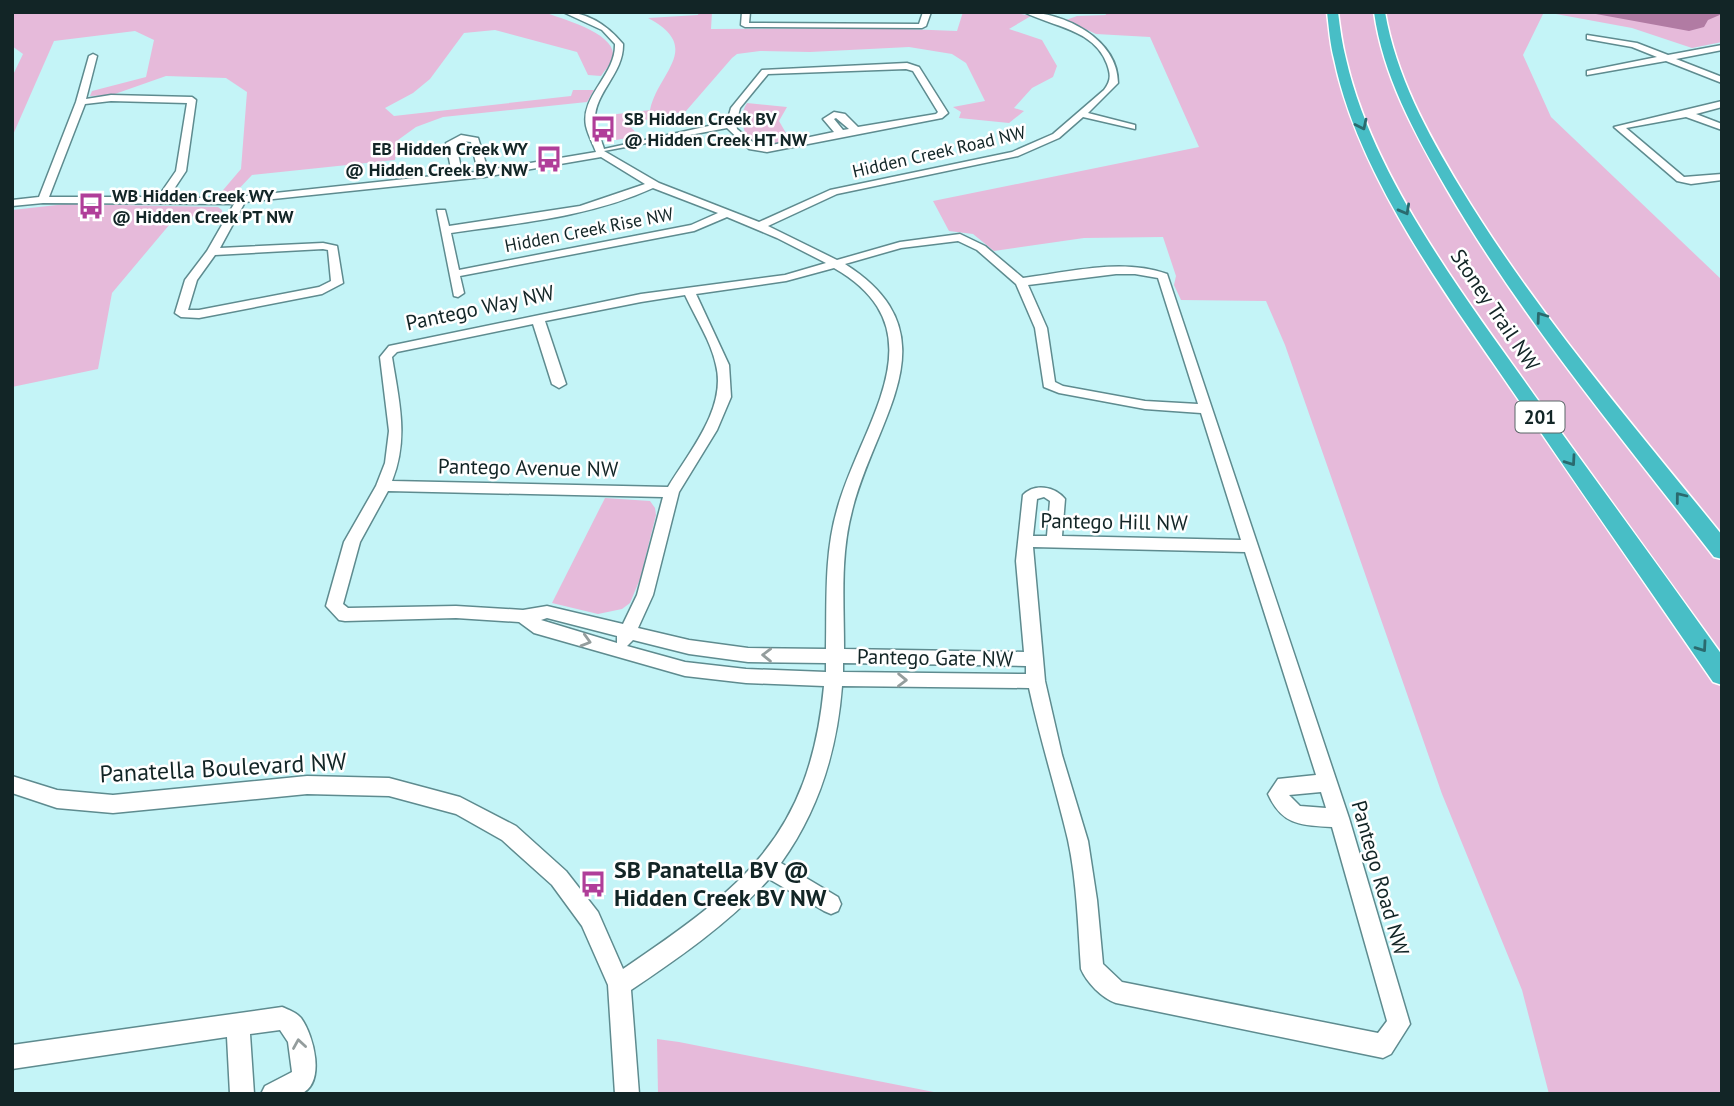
<svg xmlns="http://www.w3.org/2000/svg" width="1734" height="1106" font-family="'PT Sans',sans-serif">
  <style>
    .green { fill: #e6bada }
    .water { fill: #b17ba3 }
    .lines { fill: none; stroke-linecap: round; stroke-linejoin: round }
    .minor-casing { stroke: #5e8b8f; stroke-width: 3 }
    .highway-casing { stroke: #fff; stroke-width: 3 }
    .minor { fill: #fff; fill-rule: evenodd }
    .highway { fill: #48bec6; fill-rule: evenodd }
    .oneway { stroke: #2a6a6e }
    .oneway2 { stroke: #949d9d }
    .labels { text-anchor: middle; stroke-width: 5; stroke-linejoin: round; paint-order: stroke }
    .far-poi-label { font-size: 18px; font-weight: bold; fill: #122526; stroke: #fff; text-anchor: start }
    .far-street-label { font-size: 18px; fill: #122526; stroke: #fff }
    .shield { fill: #fff; stroke: #596667; stroke-width: 2 }
    .shield-label { font-size: 19px; font-weight: bold; fill: #122526 }
    .street-label { font-size: 21px; fill: #122526; stroke: #fff }
    .near-street-label { font-size: 24px; fill: #122526; stroke: #fff }
    .near-poi-label { font-size: 24px; font-weight: bold; fill: #122526; stroke: #fff; text-anchor: start }
  </style>
  <rect width="100%" height="100%" fill="#c4f4f7"/>
  <g class="green">
    <path d="M 12,12 L 543,12 C 560,18 616,33 613,56 C 612,63 605,70 601,76 L 588,75 L 577,52 L 495,30 L 464,33 L 430,79 L 413,93 L 385,108 L 394,116 L 571,96 L 573,90 L 594,90 L 587,102 L 443,117 L 416,127 L 398,140 L 395,160 L 252,175 L 233,195 L 218,196 L 241,169 L 247,92 L 226,78 L 166,76 L 112,95 L 90,96 L 92,91 L 146,77 L 154,40 L 135,31 L 54,41 L 12,137 L 12,77 L 23,54 L 12,46 Z"/>
    <path d="M 699,12 L 712,12 L 711,29 L 880,28 L 957,31 L 963,12 L 1011,12 L 1031,16 L 1009,29 L 1042,40 L 1057,66 L 1053,77 L 1032,88 L 1014,108 L 1024,111 L 1009,123 L 959,118 L 961,112 L 953,107 L 985,101 L 966,63 L 952,54 L 909,47 L 810,52 L 760,51 L 737,54 L 732,58 L 686,111 L 628,124 L 639,136 L 616,140 L 611,129 L 609,115 L 650,110 C 658,72 704,48 648,18 L 698,15 Z"/>
    <path d="M 1105,12 L 1544,12 L 1523,55 L 1551,117 L 1722,280 L 1722,1094 L 1549,1094 L 1522,990 L 1442,794 L 1285,345 L 1266,301 L 1181,300 L 1174,285 L 1176,276 L 1163,237 L 1084,238 L 994,251 L 973,234 L 949,231 L 933,201 L 1199,147 L 1150,37 L 1096,34 L 1066,20 L 1077,16 L 1106,15 Z"/>
    <path d="M 1545,12 L 1722,12 L 1722,42 L 1692,48 L 1632,28 Z"/>
    <path d="M 747,103 L 787,107 L 779,121 L 790,140 C 783,142 774,146 767,146 C 745,147 736,119 747,103 Z"/>
    <path d="M 66,204 L 218,207 L 222,210 L 222,214 L 175,218 L 112,293 L 98,369 L 12,387 L 12,210 Z"/>
    <path d="M 605,498 L 650,501 L 655,508 L 656,515 L 640,579 L 630,603 L 622,609 L 598,614 L 552,603 Z"/>
    <path d="M 657,1039 L 679,1042 L 944,1094 L 658,1094 Z"/>
  </g>
  <path class="water" d="M 1585,12 L 1722,12 L 1722,14 L 1708,20 L 1704,27 L 1689,31 Z"/>
  <g class="lines">
    <g class="minor-casing">
      <g id="minor">
        <path d="M 563,12 C 588,12 608,26 623,44 C 624,74 593,93 595,122 C 595,131 602,140 604,149 L 727,122 L 731,108 L 762,70 L 907,63 L 919,67 L 948,113 L 942,118 L 767,152 L 749,149 L 727,128 L 604,151 L 659,183 L 759,222 L 830,190 L 1012,152 L 1053,134 L 1104,90 C 1111,81 1111,75 1107,64 C 1094,29 1053,27 1024,12 C 1064,12 1118,39 1118,83 L 1088,113 L 1135,125 L 1135,129 L 1083,117 L 1059,138 L 1018,156 L 837,194 L 768,226 L 837,260 L 900,242 L 960,234 L 985,246 L 1023,278 C 1070,272 1122,258 1167,274 L 1349,818 L 1410,1024 L 1391,1054 L 1383,1058 L 1116,1003 C 1102,998 1087,983 1081,969 C 1078,926 1077,882 1068,840 C 1056,789 1040,739 1029,688 L 842,686 C 837,751 819,810 781,863 L 838,897 L 841,904 L 838,911 L 831,914 L 824,911 L 769,879 C 729,923 680,957 631,990 L 639,1094 L 615,1094 L 608,985 L 582,926 L 552,885 L 502,840 L 456,814 L 389,796 L 307,794 L 113,813 L 57,808 L 12,793 L 12,776 L 57,790 L 113,795 L 307,776 L 389,778 L 460,797 L 516,826 L 566,871 L 598,912 L 623,969 C 741,889 810,837 824,686 L 746,683 L 685,676 L 534,633 L 519,622 L 456,618 L 345,621 L 339,620 L 326,606 L 344,542 L 376,486 L 385,463 L 389,431 L 380,357 L 389,346 L 641,294 L 785,275 L 826,263 L 777,238 L 727,217 L 694,231 L 460,276 L 464,293 L 458,297 L 454,296 L 437,210 L 445,210 L 449,226 L 580,206 L 645,184 L 601,157 L 484,177 L 245,202 L 220,248 L 323,243 L 337,246 L 343,283 L 322,294 L 199,318 L 181,317 L 175,313 L 185,280 L 207,251 L 234,204 L 43,203 L 12,206 L 12,200 L 39,197 L 76,102 L 89,56 L 93,54 L 97,56 L 86,99 L 111,95 L 192,97 L 196,100 L 186,171 L 168,198 L 228,198 L 452,174 L 446,143 L 461,135 L 478,138 L 488,170 L 596,152 C 593,144 588,135 586,126 C 580,96 616,75 615,44 L 602,30 ZM 906,69 L 913,71 L 938,112 L 936,114 L 858,127 L 845,114 L 834,112 L 823,119 L 834,132 L 767,146 L 755,144 L 737,129 L 736,124 L 740,108 L 768,74 ZM 111,101 L 187,103 L 176,171 L 158,197 L 49,197 L 85,104 ZM 836,118 L 849,129 L 843,130 L 834,119 ZM 462,141 L 471,142 L 478,172 L 462,173 L 456,144 ZM 653,188 L 718,213 L 691,225 L 459,270 L 451,233 C 519,223 590,217 653,188 ZM 958,241 L 977,250 L 1016,284 L 1035,328 L 1044,387 L 1059,393 L 1145,409 L 1201,413 L 1241,540 L 1062,536 L 1065,499 C 1055,486 1034,483 1023,495 L 1016,561 L 1024,652 L 844,649 C 844,603 840,556 852,511 C 874,419 957,335 845,264 L 901,248 ZM 323,249 L 328,250 L 331,281 L 319,287 L 199,310 L 188,310 L 197,280 L 215,255 ZM 834,268 C 944,331 860,424 837,510 C 824,555 827,603 826,649 L 748,648 L 689,640 L 638,628 L 653,595 L 679,492 L 717,430 L 731,397 L 729,365 L 696,294 L 786,281 ZM 1116,274 L 1135,274 L 1158,278 L 1198,404 L 1145,401 L 1063,386 L 1055,382 L 1047,328 L 1028,285 ZM 685,295 C 695,317 711,341 716,365 C 727,408 689,452 668,487 L 392,481 C 409,438 399,401 392,357 L 397,352 L 533,324 L 552,384 L 559,388 L 566,384 L 545,321 L 641,302 ZM 388,491 L 663,497 L 637,595 L 623,624 L 547,606 L 523,610 L 456,606 L 348,608 L 343,604 L 360,542 ZM 1044,497 L 1050,501 L 1047,536 L 1033,536 L 1037,499 ZM 1033,547 L 1245,552 L 1316,775 L 1278,779 L 1268,794 C 1282,825 1300,825 1332,827 L 1387,1021 L 1378,1033 L 1122,982 L 1103,964 L 1097,900 L 1088,841 L 1062,755 L 1045,681 ZM 547,618 L 617,636 L 617,643 L 541,620 ZM 633,640 L 689,654 L 748,662 L 826,663 L 826,672 L 746,669 L 685,662 L 627,646 ZM 843,663 L 1026,666 L 1026,674 L 843,672 ZM 1321,792 L 1326,808 L 1300,806 L 1289,795 Z"/>
        <path d="M 742,12 L 750,12 L 749,23 L 919,24 L 923,12 L 931,12 L 926,26 L 922,28 L 745,27 L 741,25 Z"/>
        <path d="M 1587,35 L 1637,43 L 1668,55 L 1722,45 L 1722,50 L 1676,59 L 1722,77 L 1722,83 L 1666,61 L 1587,75 L 1587,71 L 1657,57 L 1632,47 L 1587,39 Z"/>
        <path d="M 1722,101 L 1722,107 L 1696,114 L 1722,124 L 1722,130 L 1686,117 L 1626,128 L 1684,177 L 1722,174 L 1722,180 L 1691,184 L 1677,181 L 1614,127 Z"/>
        <path d="M 282,1007 C 289,1010 296,1012 301,1018 C 314,1036 326,1083 301,1094 L 261,1094 L 265,1086 L 292,1072 L 288,1042 L 280,1030 L 250,1034 L 254,1094 L 230,1094 L 227,1037 L 12,1069 L 12,1045 Z"/>
      </g>
    </g>
    <g class="highway-casing">
      <g id="highway">
        <path d="M 1327,12 L 1338,12 C 1340,28 1342,44 1346,59 C 1373,178 1466,298 1535,396 C 1597,482 1660,568 1722,655 L 1722,685 L 1713,682 C 1649,589 1584,496 1520,402 C 1452,302 1359,180 1334,59 C 1330,44 1329,28 1327,12 Z"/>
        <path d="M 1374,12 L 1385,12 C 1396,76 1427,132 1460,187 C 1535,311 1631,422 1722,535 L 1722,559 L 1714,557 C 1621,437 1522,319 1446,188 C 1414,132 1383,76 1374,12 Z"/>
      </g>
    </g>
    <use href="#minor" class="minor"/>
    <use href="#highway" class="highway"/>
  </g>
  <defs><path id="oneway-chevron" d="M-2-3.5L2.5 0L-2 3.5" fill="none" stroke-width="1.6" stroke-linecap="round" stroke-linejoin="round" transform="scale(1.75)"/></defs>
  <g class="oneway">
    <use href="#oneway-chevron" transform="translate(1362 125) rotate(64)"/>
    <use href="#oneway-chevron" transform="translate(1405 210) rotate(61)"/>
    <use href="#oneway-chevron" transform="translate(1541 317) rotate(-126)"/>
    <use href="#oneway-chevron" transform="translate(1571 461) rotate(55)"/>
    <use href="#oneway-chevron" transform="translate(1680 497) rotate(-128)"/>
    <use href="#oneway-chevron" transform="translate(1702 647) rotate(55)"/>
  </g>
  <g class="oneway2">
    <use href="#oneway-chevron" transform="translate(586 641) rotate(16)"/>
    <use href="#oneway-chevron" transform="translate(767 655) rotate(-179)"/>
    <use href="#oneway-chevron" transform="translate(902 680) rotate(1)"/>
    <use href="#oneway-chevron" transform="translate(299 1044) rotate(-99)"/>
  </g>
  <defs>
    <g id="bus-bare" transform="scale(2.1)"><path d="M-5-6H5V4H4V6H2V4H-2V6H-4V4H-5ZM-3.5-4V0h7V-4ZM-3.5 1.2v1.5H-2V1.2ZM2 1.2v1.5H3.5V1.2Z" fill="#b03e99" stroke="#fff" stroke-width="2.5" paint-order="stroke"/></g>
  </defs>
  <g fill-rule="evenodd">
    <use href="#bus-bare" x="603" y="129"/>
    <use href="#bus-bare" x="549" y="159"/>
    <use href="#bus-bare" x="91" y="206"/>
    <use href="#bus-bare" x="593" y="884"/>
  </g>
  <g class="labels">
    <g class="far-poi-label">
      <text x="624" y="125">SB Hidden Creek BV<tspan x="624" dy="21">@ Hidden Creek HT NW</tspan></text>
      <text x="528" y="155" text-anchor="end">EB Hidden Creek WY<tspan x="528" dy="21">@ Hidden Creek BV NW</tspan></text>
      <text x="112" y="202">WB Hidden Creek WY<tspan x="112" dy="21">@ Hidden Creek PT NW</tspan></text>
    </g>
    <g class="far-street-label">
      <text transform="translate(939 152) rotate(-13)" y="6">Hidden Creek Road NW</text>
      <text transform="translate(589 230) rotate(-11)" y="6">Hidden Creek Rise NW</text>
    </g>
    <rect class="shield" x="1515.5" y="401.5" width="49" height="31" rx="5"/>
    <g class="shield-label">
      <text x="1540" y="424">201</text>
    </g>
    <g class="street-label">
      <text transform="translate(480 308) rotate(-12)" y="7">Pantego Way NW</text>
      <text transform="translate(1495 310) rotate(56)" y="7">Stoney Trail NW</text>
      <text transform="translate(528 468) rotate(1)" y="7">Pantego Avenue NW</text>
      <text transform="translate(1114 522) rotate(1)" y="7">Pantego Hill NW</text>
      <text transform="translate(935 658) rotate(1)" y="7">Pantego Gate NW</text>
      <text transform="translate(1380 878) rotate(74)" y="7">Pantego Road NW</text>
    </g>
    <g class="near-street-label">
      <text transform="translate(223 768) rotate(-3)" y="8">Panatella Boulevard NW</text>
    </g>
    <g class="near-poi-label">
      <text x="614" y="878">SB Panatella BV @<tspan x="614" dy="28">Hidden Creek BV NW</tspan></text>
    </g>
  </g>
  <rect width="1734" height="1106" fill="none" stroke="#122526" stroke-width="28"/>
</svg>
